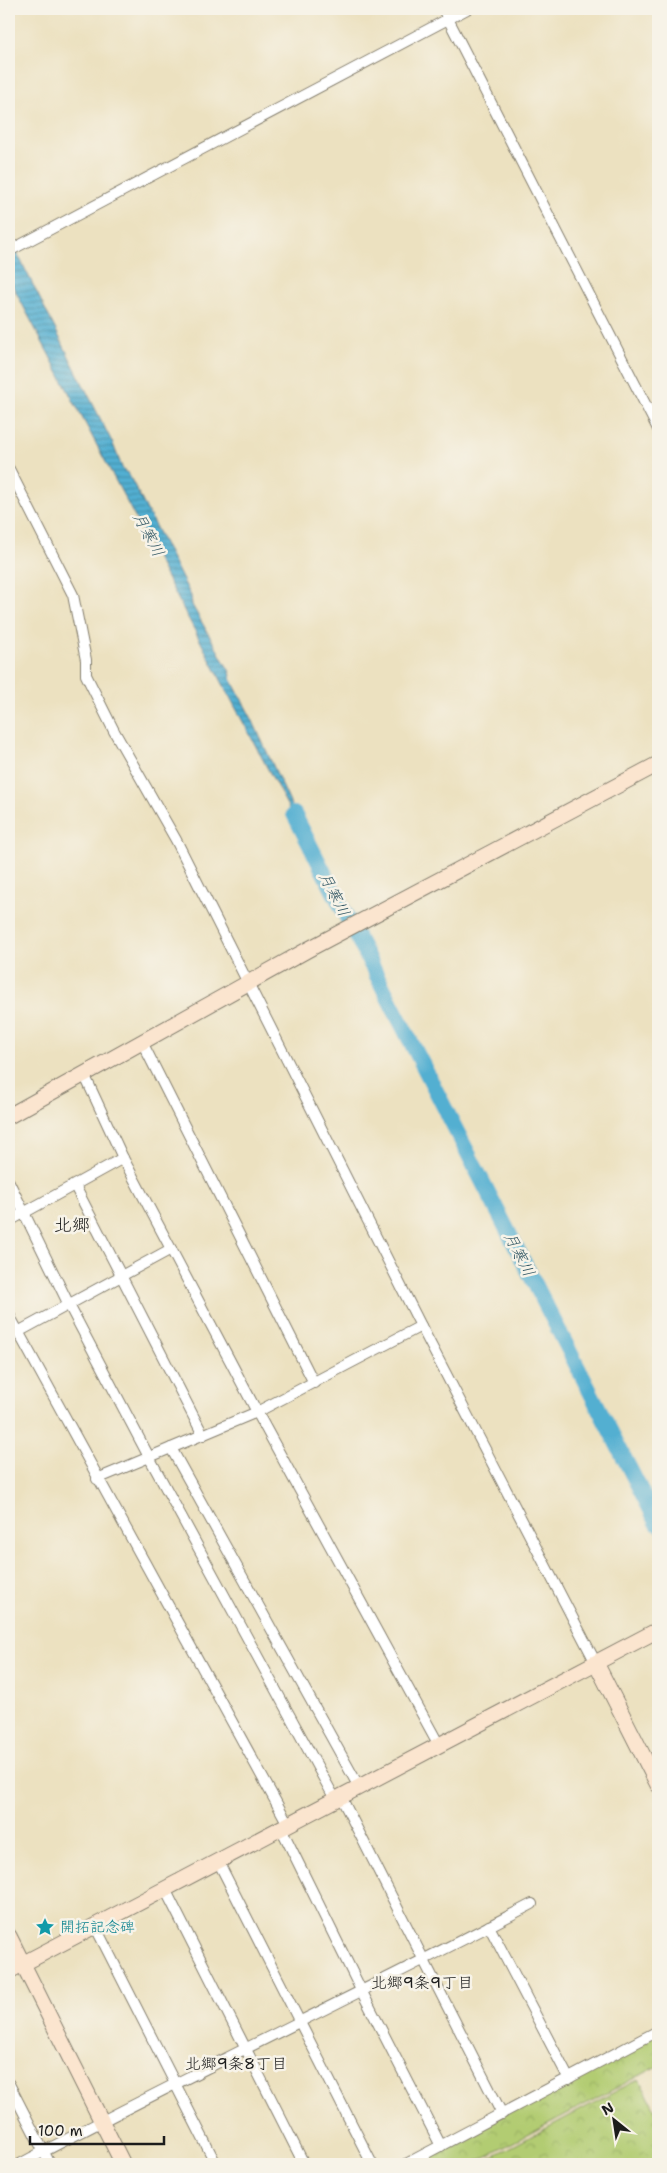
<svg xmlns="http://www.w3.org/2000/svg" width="667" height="2173" font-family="'Shantell Sans','Klee One',sans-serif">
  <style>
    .park { fill: url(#park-crowns); stroke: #677447 }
    .water { fill: url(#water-rules); stroke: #376676 }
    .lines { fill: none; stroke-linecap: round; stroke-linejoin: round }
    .river { stroke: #52afd1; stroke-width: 16 }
    .street-casing { stroke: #847e6e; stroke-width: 12 }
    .secondary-casing { stroke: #847e6e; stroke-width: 17 }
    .street { stroke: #fff; stroke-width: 10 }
    .secondary { stroke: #fbe5cf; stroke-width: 15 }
    .labels { text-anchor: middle; stroke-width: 5; stroke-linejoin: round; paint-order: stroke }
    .culture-label { font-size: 15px; fill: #0d838f; stroke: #f7f3e8; text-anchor: start }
    .water-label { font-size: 16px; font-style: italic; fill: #325764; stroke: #f7f3e8 }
    .neighbourhood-label { font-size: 16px; fill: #1c1c1c; stroke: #f7f3e8 }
    .quarter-label { font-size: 18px; fill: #1c1c1c; stroke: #f7f3e8 }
  </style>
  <defs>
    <pattern id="park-crowns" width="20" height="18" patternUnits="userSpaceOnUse" patternTransform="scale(1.25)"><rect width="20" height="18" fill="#b2cc72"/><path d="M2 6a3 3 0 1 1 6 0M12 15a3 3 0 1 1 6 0" fill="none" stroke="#98af62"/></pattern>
    <pattern id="water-rules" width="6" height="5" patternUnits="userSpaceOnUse" patternTransform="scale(1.25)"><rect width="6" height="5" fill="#52afd1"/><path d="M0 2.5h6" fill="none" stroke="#438ea9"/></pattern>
  </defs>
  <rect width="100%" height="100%" fill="#f7f3e8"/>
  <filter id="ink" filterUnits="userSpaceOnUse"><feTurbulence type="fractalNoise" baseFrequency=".02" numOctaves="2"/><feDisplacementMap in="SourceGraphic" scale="10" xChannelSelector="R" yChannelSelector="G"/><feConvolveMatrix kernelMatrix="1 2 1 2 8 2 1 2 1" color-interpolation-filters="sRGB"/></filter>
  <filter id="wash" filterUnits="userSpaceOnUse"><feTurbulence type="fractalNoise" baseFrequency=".0096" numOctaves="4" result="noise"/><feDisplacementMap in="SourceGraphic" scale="20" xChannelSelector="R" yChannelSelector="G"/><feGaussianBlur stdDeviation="1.12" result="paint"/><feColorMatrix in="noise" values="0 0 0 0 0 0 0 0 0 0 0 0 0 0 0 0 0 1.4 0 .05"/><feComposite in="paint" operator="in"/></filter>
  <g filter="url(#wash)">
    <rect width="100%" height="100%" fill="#ece1c0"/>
    <g class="park">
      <path d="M 658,2034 L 658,2066 L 472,2164 L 410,2164 Z"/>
      <path d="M 639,2079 L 658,2115 L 658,2164 L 479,2164 Z"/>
    </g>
    <path class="water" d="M 9,237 L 113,444 L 123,470 L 128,473 L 191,596 L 192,605 L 230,672 L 232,681 L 252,719 L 316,860 L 9,279 Z"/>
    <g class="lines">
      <path class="river" d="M 294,814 L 658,1524"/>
    </g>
  </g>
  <g filter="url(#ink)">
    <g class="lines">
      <g class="street-casing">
        <g id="street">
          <path d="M 443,9 L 658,429"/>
          <path d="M 9,251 L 467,9"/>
          <path d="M 9,469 L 73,595 L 86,660 L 86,675 L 114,731 L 176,840 L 421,1326 L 596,1663"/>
          <path d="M 142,1042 L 314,1383"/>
          <path d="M 84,1074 L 123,1158 L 257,1412 L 439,1745"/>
          <path d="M 9,1182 L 69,1305 L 149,1457 L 335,1799"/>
          <path d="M 75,1186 L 203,1435"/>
          <path d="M 9,1221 L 123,1158"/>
          <path d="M 9,1315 L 288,1824"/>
          <path d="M 18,1332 L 171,1249"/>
          <path d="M 171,1448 L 359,1787"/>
          <path d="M 97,1479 L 257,1412 L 421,1326"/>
          <path d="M 341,1797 L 502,2114"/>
          <path d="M 281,1828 L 362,1992 L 441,2146"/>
          <path d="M 218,1861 L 372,2164"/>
          <path d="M 165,1889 L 304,2164"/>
          <path d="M 95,1926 L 216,2164"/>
          <path d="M 489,1926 L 569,2079"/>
          <path d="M 9,2084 L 50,2164"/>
          <path d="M 20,2164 C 189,2074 362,1993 532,1904"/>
          <path d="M 406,2164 L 658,2031"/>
        </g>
      </g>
      <g class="secondary-casing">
        <g id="secondary">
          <path d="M 9,1116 L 309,949 L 658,764"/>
          <path d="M 596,1663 L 658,1785"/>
          <path d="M 9,1936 L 123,2164"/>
          <path d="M 9,1971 L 658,1630"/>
        </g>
      </g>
      <use href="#street" class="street"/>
      <use href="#secondary" class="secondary"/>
    </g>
  </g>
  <defs>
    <g id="sight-bare" transform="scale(1.5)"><path d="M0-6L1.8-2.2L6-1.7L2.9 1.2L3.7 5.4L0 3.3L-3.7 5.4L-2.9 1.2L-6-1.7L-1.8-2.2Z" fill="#0f9aa8" stroke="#f7f3e8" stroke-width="2.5" paint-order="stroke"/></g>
  </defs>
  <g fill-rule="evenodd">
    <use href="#sight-bare" x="45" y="1927"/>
  </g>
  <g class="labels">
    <g class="culture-label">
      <text x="60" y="1932">開拓記念碑</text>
    </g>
    <g class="water-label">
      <text transform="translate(149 534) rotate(62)" y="6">月寒川</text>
      <text transform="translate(335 894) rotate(63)" y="6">月寒川</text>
      <text transform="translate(520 1254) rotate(63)" y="6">月寒川</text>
    </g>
    <g class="neighbourhood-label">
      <text x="422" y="1988">北郷9条9丁目</text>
      <text x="236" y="2069">北郷9条8丁目</text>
    </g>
    <g class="quarter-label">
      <text x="72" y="1231">北郷</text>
    </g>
  </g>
  <rect width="667" height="2173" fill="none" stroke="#f7f3e8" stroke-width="30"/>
  <g transform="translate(614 2120) rotate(330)" stroke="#f7f3e8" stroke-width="4" paint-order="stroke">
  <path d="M0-4L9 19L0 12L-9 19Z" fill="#1c1c1c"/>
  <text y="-8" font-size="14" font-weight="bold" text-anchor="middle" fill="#1c1c1c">N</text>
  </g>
  <path d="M30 2136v8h134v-8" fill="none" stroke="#1c1c1c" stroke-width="2.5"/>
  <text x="38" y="2136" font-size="15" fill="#1c1c1c" stroke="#f7f3e8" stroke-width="4" paint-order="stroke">100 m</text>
</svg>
